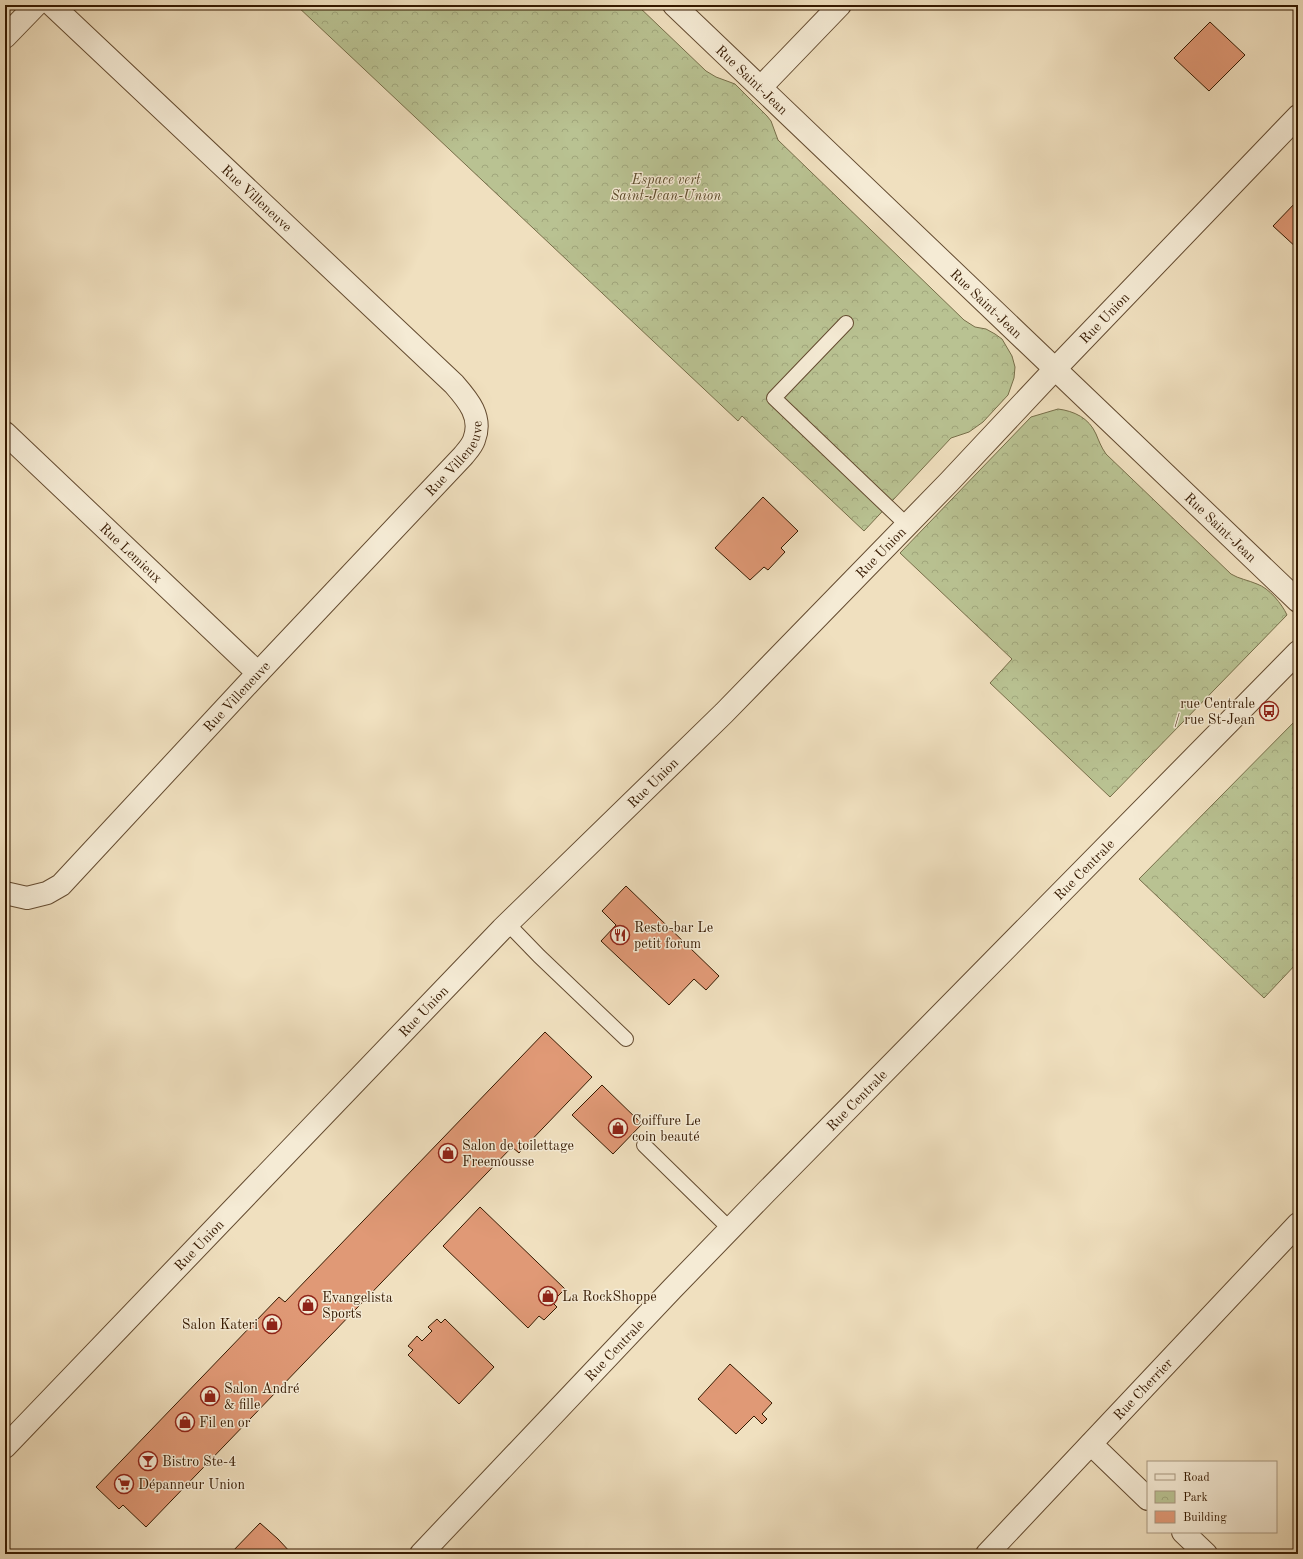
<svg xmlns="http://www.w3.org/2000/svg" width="1303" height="1559" font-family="'Old Standard TT',serif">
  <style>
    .park { fill: url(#park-crowns); stroke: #776e49 }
    .building { fill: #e09976; stroke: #351900 }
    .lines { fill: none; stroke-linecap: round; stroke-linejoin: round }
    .service-casing { stroke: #644b30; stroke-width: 16 }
    .minor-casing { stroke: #644b30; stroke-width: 24 }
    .tertiary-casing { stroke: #644b30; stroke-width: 24 }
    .service { stroke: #f5ebd5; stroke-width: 14 }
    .minor { stroke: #f5ebd5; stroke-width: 22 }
    .tertiary { stroke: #f5ebd5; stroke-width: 22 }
    .labels { text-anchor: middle; stroke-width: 3; stroke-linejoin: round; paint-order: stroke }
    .street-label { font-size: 14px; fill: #351900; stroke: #f5ebd5 }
    .park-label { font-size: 14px; font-style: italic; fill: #5d4c2c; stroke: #f5ebd5 }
    .poi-label { font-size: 14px; fill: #351900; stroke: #f5ebd5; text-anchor: start }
  </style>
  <defs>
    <pattern id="park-crowns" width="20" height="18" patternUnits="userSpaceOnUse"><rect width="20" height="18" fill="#b9c292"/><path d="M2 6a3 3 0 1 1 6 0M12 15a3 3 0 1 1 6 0" fill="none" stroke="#a0a67c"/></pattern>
  </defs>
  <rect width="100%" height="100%" fill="#f0e0bf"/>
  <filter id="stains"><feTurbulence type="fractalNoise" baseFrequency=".005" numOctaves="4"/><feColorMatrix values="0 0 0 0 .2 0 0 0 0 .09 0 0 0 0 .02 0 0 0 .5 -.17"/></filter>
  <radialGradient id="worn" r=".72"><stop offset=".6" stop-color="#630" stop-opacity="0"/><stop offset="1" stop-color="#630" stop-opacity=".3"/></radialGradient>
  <g class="park">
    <path d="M 296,5 L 637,5 L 706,71 L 716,77 L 735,84 L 767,116 L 771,121 L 778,140 L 964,320 L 975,327 L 986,329 L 995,334 L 1002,339 L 1012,356 L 1015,367 L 1014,378 L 1008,395 L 983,422 L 969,432 L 951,438 L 864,531 L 742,416 L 738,421 Z"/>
    <path d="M 1058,409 C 1074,411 1089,418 1096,434 C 1099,441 1101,447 1106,454 L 1231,574 C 1239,579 1248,580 1257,584 C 1269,588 1282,604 1287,615 L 1110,797 L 990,683 L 1012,659 L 900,553 L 1031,417 Z"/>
    <path d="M 1298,718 L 1298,962 L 1264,998 L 1139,879 Z"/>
  </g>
  <g class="building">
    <path d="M 1210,22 L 1245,55 L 1209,91 L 1174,58 Z"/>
    <path d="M 1298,200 L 1298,249 L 1273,226 Z"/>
    <path d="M 763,497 L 798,531 L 781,548 L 785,552 L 768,570 L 764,567 L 750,580 L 715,548 Z"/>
    <path d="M 626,886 L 719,976 L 706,990 L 694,979 L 669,1005 L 601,941 L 616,925 L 602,911 Z"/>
    <path d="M 545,1032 L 592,1077 L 519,1153 L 512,1147 L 146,1527 L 123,1505 L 119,1509 L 96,1487 L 279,1297 L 285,1302 Z"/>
    <path d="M 602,1085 L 642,1124 L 613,1154 L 572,1115 Z"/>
    <path d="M 480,1207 L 565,1289 L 552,1302 L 557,1307 L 544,1320 L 539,1316 L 528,1328 L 443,1246 Z"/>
    <path d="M 437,1319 L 441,1323 L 445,1319 L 494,1367 L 459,1404 L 408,1355 L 413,1350 L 408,1346 L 417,1336 L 422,1341 L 432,1331 L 428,1327 Z"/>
    <path d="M 730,1364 L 772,1403 L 762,1414 L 767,1419 L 762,1424 L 754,1416 L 736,1434 L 698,1399 Z"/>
    <path d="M 260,1523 L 278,1539 L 292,1554 L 230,1554 Z"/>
  </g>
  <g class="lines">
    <g class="service-casing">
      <g id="service">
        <path d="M 846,323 L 774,398 L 907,525"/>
        <path d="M 508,924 L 539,956 L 626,1039"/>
        <path d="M 644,1145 L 730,1229"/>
      </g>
    </g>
    <g class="minor-casing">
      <g id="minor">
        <path id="s1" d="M 674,5 L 1298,601"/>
        <path d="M 5,37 L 36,5"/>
        <path d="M 761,87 L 840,5"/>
        <path id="s2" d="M 5,433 L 258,673"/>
        <path id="s3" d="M 5,893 L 27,898 L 47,893 L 61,885 L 258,673 L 463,456 C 467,451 472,446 474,440 C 483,417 468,400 454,384 L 52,5"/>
        <path d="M 1091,1444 L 1148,1499"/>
        <path id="s4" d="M 5,1447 L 502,929 L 724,713 L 949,482 L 1055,369 L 1298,116"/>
        <path d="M 1183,1532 L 1206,1554"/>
        <path id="s5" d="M 987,1554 L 1298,1224"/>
      </g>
    </g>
    <g class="tertiary-casing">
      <g id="tertiary">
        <path id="s6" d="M 421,1554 L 672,1289 L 766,1192 L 1298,652"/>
      </g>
    </g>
    <use href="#service" class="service"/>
    <use href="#minor" class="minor"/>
    <use href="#tertiary" class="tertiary"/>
  </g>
  <defs>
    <g id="bus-ring" transform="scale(1)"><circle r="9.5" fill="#f5ebd5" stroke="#8f2418" stroke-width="1.5"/><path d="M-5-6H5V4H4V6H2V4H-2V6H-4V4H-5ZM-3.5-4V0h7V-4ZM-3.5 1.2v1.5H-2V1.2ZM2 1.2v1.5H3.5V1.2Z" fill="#8f2418"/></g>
    <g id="restaurant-ring" transform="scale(1)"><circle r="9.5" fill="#f5ebd5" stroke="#8f2418" stroke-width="1.5"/><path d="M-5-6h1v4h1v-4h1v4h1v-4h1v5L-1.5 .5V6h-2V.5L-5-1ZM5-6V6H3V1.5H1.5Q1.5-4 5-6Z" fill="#8f2418"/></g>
    <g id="shop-ring" transform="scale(1)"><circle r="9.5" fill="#f5ebd5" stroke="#8f2418" stroke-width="1.5"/><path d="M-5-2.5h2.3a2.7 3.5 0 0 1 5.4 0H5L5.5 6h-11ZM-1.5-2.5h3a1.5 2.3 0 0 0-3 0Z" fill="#8f2418"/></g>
    <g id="bar-ring" transform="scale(1)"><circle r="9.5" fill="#f5ebd5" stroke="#8f2418" stroke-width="1.5"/><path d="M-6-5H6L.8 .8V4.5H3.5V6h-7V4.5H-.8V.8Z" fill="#8f2418"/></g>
    <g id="supermarket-ring" transform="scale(1)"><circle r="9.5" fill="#f5ebd5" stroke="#8f2418" stroke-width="1.5"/><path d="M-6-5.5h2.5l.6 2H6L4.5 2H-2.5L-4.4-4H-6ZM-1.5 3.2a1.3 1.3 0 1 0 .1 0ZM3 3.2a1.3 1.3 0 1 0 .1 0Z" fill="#8f2418"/></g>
  </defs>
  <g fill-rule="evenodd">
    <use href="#bus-ring" x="1269" y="711"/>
    <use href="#restaurant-ring" x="620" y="935"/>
    <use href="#shop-ring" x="618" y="1128"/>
    <use href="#shop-ring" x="448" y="1153"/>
    <use href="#shop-ring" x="548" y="1296"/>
    <use href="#shop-ring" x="308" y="1305"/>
    <use href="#shop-ring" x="272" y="1324"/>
    <use href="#shop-ring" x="210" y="1396"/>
    <use href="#shop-ring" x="185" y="1422"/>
    <use href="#bar-ring" x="148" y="1461"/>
    <use href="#supermarket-ring" x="124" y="1484"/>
  </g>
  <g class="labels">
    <g class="street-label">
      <text dy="5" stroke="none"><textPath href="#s1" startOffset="108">Rue Saint-Jean</textPath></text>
      <text transform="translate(257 198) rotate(43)" y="5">Rue Villeneuve</text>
      <text dy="5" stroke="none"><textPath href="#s1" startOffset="432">Rue Saint-Jean</textPath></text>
      <text dy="5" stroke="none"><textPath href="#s4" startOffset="1576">Rue Union</textPath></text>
      <text dy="5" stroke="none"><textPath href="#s3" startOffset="641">Rue Villeneuve</textPath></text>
      <text dy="5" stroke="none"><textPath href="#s1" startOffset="756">Rue Saint-Jean</textPath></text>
      <text dy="5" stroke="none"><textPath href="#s4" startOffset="1252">Rue Union</textPath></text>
      <text dy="5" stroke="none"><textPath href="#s2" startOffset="174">Rue Lemieux</textPath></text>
      <text dy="5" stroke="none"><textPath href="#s3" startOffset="317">Rue Villeneuve</textPath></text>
      <text dy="5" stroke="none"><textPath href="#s4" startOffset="928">Rue Union</textPath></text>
      <text dy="5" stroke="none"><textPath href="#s6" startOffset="953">Rue Centrale</textPath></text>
      <text dy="5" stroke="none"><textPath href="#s4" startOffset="604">Rue Union</textPath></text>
      <text dy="5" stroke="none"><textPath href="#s6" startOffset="629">Rue Centrale</textPath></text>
      <text dy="5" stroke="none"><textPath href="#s4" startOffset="280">Rue Union</textPath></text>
      <text dy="5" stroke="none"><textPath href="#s6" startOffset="281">Rue Centrale</textPath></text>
      <text dy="5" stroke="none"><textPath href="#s5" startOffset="227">Rue Cherrier</textPath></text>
    </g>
    <g class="park-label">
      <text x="666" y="184">Espace vert<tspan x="666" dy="16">Saint-Jean-Union</tspan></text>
    </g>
    <g class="poi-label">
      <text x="1255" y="708" text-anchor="end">rue Centrale<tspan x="1255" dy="16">/ rue St-Jean</tspan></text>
      <text x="634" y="932">Resto-bar Le<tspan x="634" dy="16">petit forum</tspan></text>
      <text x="632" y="1125">Coiffure Le<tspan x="632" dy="16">coin beauté</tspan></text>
      <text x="462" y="1150">Salon de toilettage<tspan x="462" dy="16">Freemousse</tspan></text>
      <text x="562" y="1301">La RockShoppe</text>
      <text x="322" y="1302">Evangelista<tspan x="322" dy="16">Sports</tspan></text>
      <text x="258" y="1329" text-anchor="end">Salon Kateri</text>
      <text x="224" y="1393">Salon André<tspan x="224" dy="16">&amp; fille</tspan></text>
      <text x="199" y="1427">Fil en or</text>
      <text x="162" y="1466">Bistro Ste-4</text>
      <text x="138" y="1489">Dépanneur Union</text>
    </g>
  </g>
  <rect width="1303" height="1559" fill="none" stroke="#f0e0bf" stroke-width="20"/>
  <rect x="6" y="6" width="1291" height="1547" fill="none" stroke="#351900" stroke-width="2"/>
  <rect x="10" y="10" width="1283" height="1539" fill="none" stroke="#351900"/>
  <rect x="1147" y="1461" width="130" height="72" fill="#f5ebd5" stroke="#a89780"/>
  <rect x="1155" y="1474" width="20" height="6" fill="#f5ebd5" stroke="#a89780"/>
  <text x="1183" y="1481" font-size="12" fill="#351900">Road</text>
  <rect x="1155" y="1491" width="20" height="12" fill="url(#park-crowns)" stroke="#a89780"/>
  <text x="1183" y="1501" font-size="12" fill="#351900">Park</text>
  <rect x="1155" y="1511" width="20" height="12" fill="#e09976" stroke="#a89780"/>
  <text x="1183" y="1521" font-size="12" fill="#351900">Building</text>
  <rect width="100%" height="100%" filter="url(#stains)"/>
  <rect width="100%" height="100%" fill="url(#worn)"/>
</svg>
